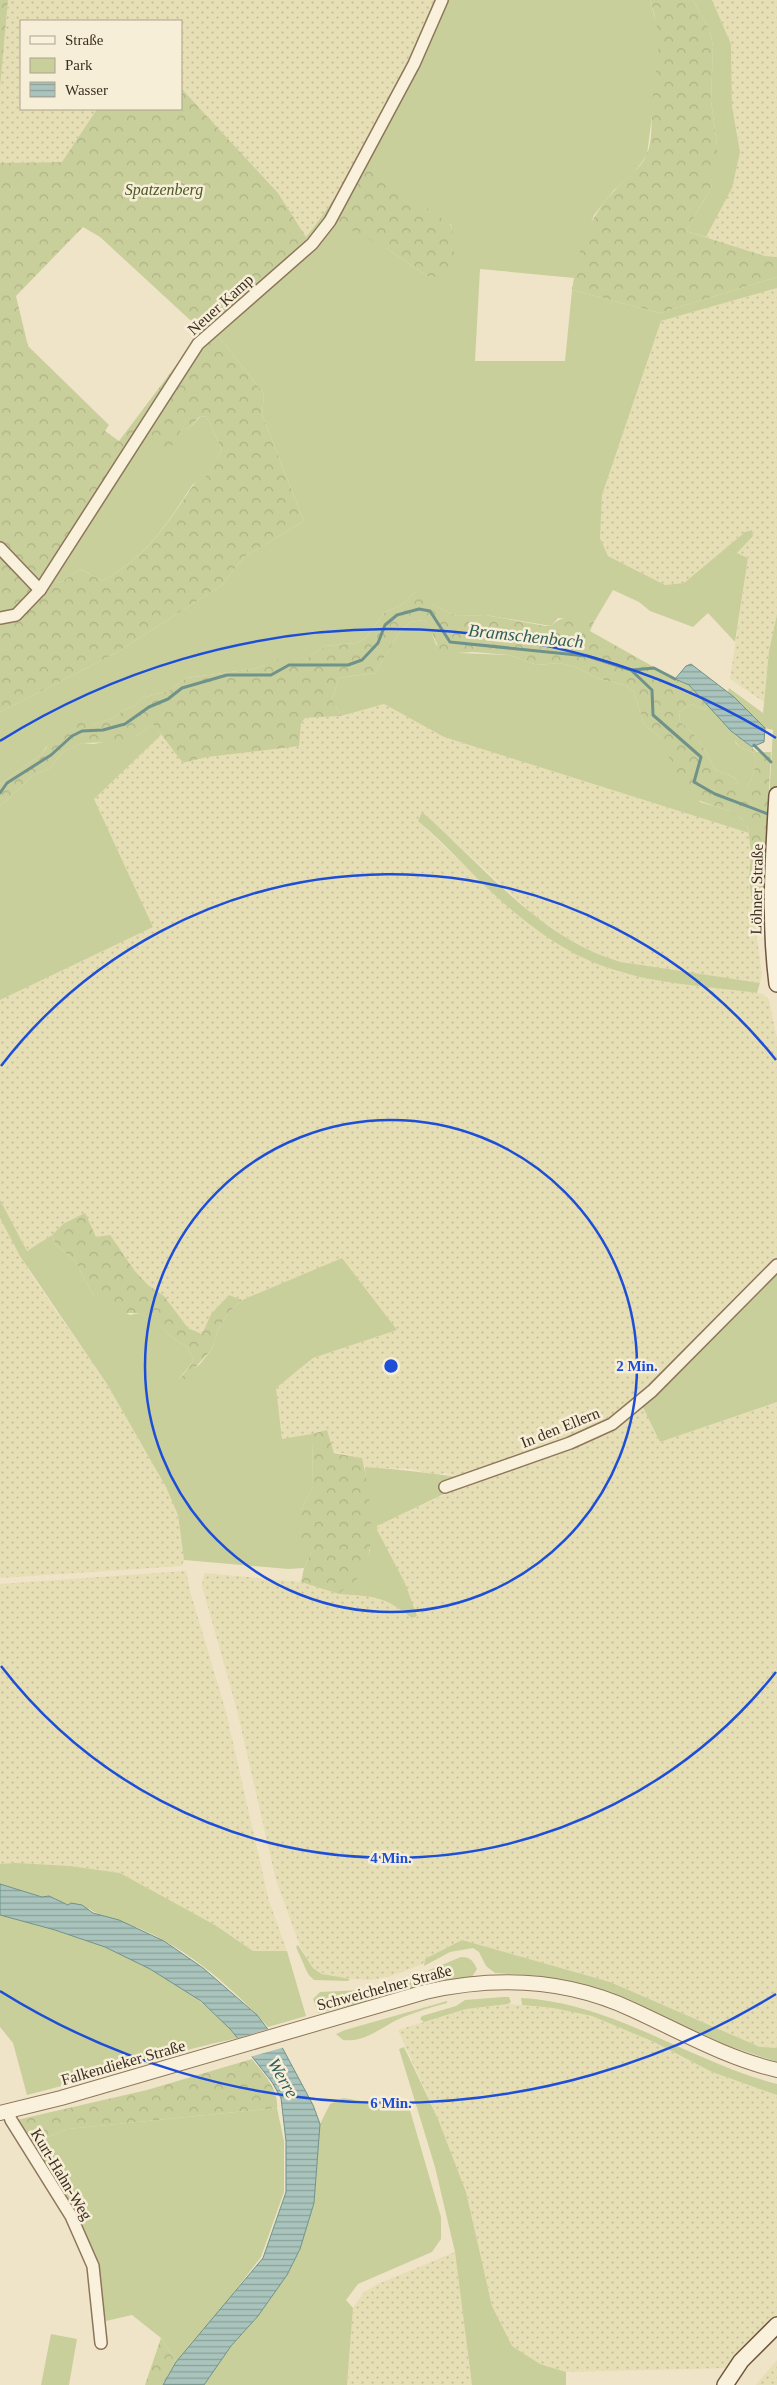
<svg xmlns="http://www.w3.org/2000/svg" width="777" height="2385" font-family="'Times New Roman',serif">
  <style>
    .farmland { fill: url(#farmland-dots) }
    .green { fill: #c9cf9b; fill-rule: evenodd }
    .forest { fill: url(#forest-crowns); fill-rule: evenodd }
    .water { fill: url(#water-rules); stroke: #6f938a }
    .pier { fill: #f0e4c8 }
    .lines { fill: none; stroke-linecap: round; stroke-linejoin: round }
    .stream { stroke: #6f938a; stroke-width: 3 }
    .minor-casing { stroke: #8d765c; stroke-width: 14 }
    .tertiary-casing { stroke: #8d765c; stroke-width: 16 }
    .secondary-casing { stroke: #6f573f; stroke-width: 18 }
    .minor { stroke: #faf1dc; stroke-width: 11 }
    .tertiary { stroke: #faf1dc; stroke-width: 14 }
    .secondary { stroke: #faf1dc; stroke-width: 15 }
    .ring { fill: none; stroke: #1d4ed8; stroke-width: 2.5 }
    .labels { text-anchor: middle; stroke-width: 5; stroke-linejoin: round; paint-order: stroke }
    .park-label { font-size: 16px; font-style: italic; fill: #4d5a26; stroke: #f7eed8 }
    .street-label { font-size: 16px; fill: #3d2e20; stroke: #f7eed8 }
    .water-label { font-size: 18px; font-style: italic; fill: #2f5d5a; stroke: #f7eed8 }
    .centre { fill: #1d4ed8; stroke: #f7eed8; stroke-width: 2.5 }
    .ring-label { font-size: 15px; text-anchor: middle; font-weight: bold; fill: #1d4ed8; stroke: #f7eed8; stroke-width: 5; stroke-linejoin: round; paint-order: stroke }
  </style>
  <defs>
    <pattern id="farmland-dots" width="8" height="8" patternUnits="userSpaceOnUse" patternTransform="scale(1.25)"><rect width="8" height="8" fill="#e6deb5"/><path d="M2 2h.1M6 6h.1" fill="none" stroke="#c6bf9b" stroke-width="1.8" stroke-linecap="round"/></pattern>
    <pattern id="forest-crowns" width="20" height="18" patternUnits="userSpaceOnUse" patternTransform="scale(1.25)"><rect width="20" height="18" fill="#c9cf9b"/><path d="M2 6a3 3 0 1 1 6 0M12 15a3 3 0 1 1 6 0" fill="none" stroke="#aeb285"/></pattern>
    <pattern id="water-rules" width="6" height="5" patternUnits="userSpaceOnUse" patternTransform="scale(1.25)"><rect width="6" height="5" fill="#a9c4bc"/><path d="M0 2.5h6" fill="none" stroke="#8ba098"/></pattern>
  </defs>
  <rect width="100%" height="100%" fill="#f0e4c8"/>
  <g class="farmland">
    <path d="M 8,0 L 434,0 L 411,56 L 357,160 L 324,216 L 306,237 L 278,193 L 181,88 L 181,21 L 21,21 L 21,109 L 97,109 L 62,162 L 0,163 L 0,88 Z"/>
    <path d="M 712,0 L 777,0 L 777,257 L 765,256 L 706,237 L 732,188 L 738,138 L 732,106 L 731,44 Z"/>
    <path d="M 777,288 L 777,614 L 769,651 L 764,702 L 730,679 L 748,558 L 737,553 L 753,536 L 752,530 L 745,532 L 684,583 L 665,585 L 608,556 L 600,538 L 600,509 L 602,495 L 661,321 Z"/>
    <path d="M 384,704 L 444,737 L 749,833 L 751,853 L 749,879 L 762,975 L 760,983 L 662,970 L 606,958 L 572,941 L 537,918 L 441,829 L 418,821 L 497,897 L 564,948 L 600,965 L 622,973 L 763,994 L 769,1000 L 777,1038 L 777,1260 L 639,1398 L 617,1417 L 591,1432 L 458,1477 L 445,1473 L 436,1475 L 411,1469 L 365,1467 L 362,1458 L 282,1439 L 276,1388 L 313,1358 L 396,1330 L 342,1258 L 242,1300 L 229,1295 L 211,1314 L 202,1334 L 188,1328 L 164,1296 L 148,1285 L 135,1271 L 122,1251 L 96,1237 L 63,1224 L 52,1235 L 27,1251 L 0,1200 L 0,1000 L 153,927 L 94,799 L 161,735 L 184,763 L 207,757 L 301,723 L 305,718 L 341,716 Z"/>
    <path d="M 0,1218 L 32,1276 L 107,1384 L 166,1487 L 178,1515 L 184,1560 L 182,1566 L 0,1578 Z"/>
    <path d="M 777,1402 L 777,2048 L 760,2047 L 610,1982 L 462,1940 L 425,1959 L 423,1964 L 391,1976 L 372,1980 L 330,1977 L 313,1968 L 300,1946 L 276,1880 L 236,1706 L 202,1586 L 204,1573 L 301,1582 L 339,1594 L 379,1597 L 389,1601 L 412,1618 L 405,1583 L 376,1530 L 380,1524 L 643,1404 L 660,1442 Z"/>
    <path d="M 186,1571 L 190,1591 L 226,1712 L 269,1901 L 287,1951 L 253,1951 L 215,1925 L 120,1873 L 70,1866 L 0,1864 L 0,1584 Z"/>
    <path d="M 508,2004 L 553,2008 L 592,2016 L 654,2042 L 712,2072 L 777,2095 L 777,2317 L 728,2368 L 566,2372 L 540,2364 L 512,2346 L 492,2306 L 466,2192 L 438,2119 L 398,2030 L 466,2009 Z"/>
    <path d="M 455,2252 L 472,2385 L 347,2385 L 353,2308 L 364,2292 L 378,2284 Z"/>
    <path d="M 777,2360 L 777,2385 L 756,2385 L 759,2381 Z"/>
  </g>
  <g class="green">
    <path d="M 434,0 L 650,0 L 660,35 L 660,52 L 647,155 L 634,173 L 614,190 L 594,215 L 574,278 L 480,269 L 475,361 L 565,361 L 572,290 L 660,313 L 777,277 L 777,288 L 661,321 L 602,495 L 600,538 L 608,556 L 665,585 L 684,583 L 745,532 L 752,530 L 753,536 L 737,553 L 748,558 L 735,642 L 708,613 L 693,627 L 650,611 L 639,602 L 613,590 L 594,622 L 558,618 L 551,626 L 485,615 L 457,616 L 433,605 L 415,592 L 402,605 L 385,612 L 366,637 L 357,643 L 325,646 L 306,659 L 294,662 L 265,665 L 253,669 L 186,678 L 169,691 L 142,698 L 135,706 L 125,709 L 114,718 L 93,724 L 46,747 L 43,753 L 0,784 L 0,712 L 116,653 L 222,585 L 244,557 L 304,521 L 262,415 L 264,394 L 216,333 L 308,244 L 306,237 C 359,173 402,77 434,0 ZM 451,224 L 452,229 L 430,278 L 386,248 Z"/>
    <path d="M 693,0 L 712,0 L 731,44 L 732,106 L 740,152 L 732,188 L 706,237 L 686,231 L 711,188 L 717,145 L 711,101 L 713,46 L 710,31 Z"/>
    <path d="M 206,416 L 222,450 L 203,482 L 193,484 C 164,528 149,554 103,581 L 80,569 L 60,583 L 53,579 L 147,436 L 189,428 L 200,417 Z"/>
    <path d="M 777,614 L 777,822 L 768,818 L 773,730 L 765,728 L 728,692 L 729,688 L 763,713 L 769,651 Z"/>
    <path d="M 424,620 L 430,627 L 436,645 L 459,653 L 509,655 L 537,665 L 560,663 L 578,668 L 596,678 L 625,685 L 634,692 L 644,725 L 660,737 L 700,802 C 716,807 747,812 749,833 L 444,737 L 384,704 L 341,716 L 332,699 L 339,678 L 375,673 L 401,630 L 410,622 Z"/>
    <path d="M 692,704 L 705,710 L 709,706 L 737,735 L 735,742 L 740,747 L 754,753 C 757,763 754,778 747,786 L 740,786 L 735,778 L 715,770 C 706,751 698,735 680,722 L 679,712 Z"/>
    <path d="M 154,723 L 161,735 L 94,799 L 153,927 L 0,1000 L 0,806 L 35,774 L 49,769 L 63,752 L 82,743 L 94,744 L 138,735 Z"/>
    <path d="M 422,812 C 483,865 540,939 621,962 L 760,983 L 757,993 C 706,986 649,984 600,965 C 562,951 528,925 498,898 C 471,874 447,845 418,821 Z"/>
    <path d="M 0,1200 L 27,1251 L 52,1235 L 56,1245 L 75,1261 L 93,1295 L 130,1315 L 139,1313 L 153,1318 L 169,1335 L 188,1348 L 194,1360 L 179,1379 L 200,1364 L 212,1349 L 219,1328 L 229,1312 L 242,1300 L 342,1258 L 397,1330 L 313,1358 L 276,1388 L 282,1439 L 312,1434 L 313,1487 L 301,1510 L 311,1553 L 304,1568 L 288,1569 L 184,1560 L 178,1515 L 166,1487 L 107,1384 L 20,1256 L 0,1218 Z"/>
    <path d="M 777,1260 L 777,1402 L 660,1442 L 642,1405 L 617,1424 L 590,1439 L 467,1483 L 377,1526 L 377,1530 L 405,1583 L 417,1616 L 412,1618 C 382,1595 376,1597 339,1594 L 363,1571 L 370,1551 L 365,1467 C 397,1469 428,1473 458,1477 L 591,1432 L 617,1417 L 639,1398 Z"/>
    <path d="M 16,1863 L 70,1866 L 120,1873 L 215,1925 L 253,1951 L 287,1951 L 306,2016 L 268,2027 C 234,1989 189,1950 143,1930 C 133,1925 93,1914 90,1909 L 68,1905 L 49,1896 L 42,1897 L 0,1884 L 0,1864 Z"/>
    <path d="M 0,1915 C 86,1935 179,1968 238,2038 C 166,2053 97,2078 27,2095 L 13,2043 L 0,2027 Z"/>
    <path d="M 462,1940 L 610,1982 L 760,2047 L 777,2048 L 777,2062 L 717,2042 L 633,2001 L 602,1990 L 540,1976 L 495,1973 L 486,1966 L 479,1952 L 473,1948 L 450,1952 L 424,1966 L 425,1959 Z"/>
    <path d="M 298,1945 L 313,1968 L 322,1974 L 350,1979 L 348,1981 L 314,1980 L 308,1974 L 296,1947 Z"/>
    <path d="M 461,1957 C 471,1957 473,1961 477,1969 L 472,1977 C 420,1984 370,2003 318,2013 L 313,1999 L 320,1992 L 383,1989 Z"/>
    <path d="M 503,1997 L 509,1997 L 511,2002 L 508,2004 L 466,2009 L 424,2022 L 420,2019 L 422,2016 L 456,2006 L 465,2000 Z"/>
    <path d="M 521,1998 C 615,2003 688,2061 777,2084 L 777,2095 L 712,2072 L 654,2042 L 592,2016 L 553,2008 L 522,2005 Z"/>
    <path d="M 447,2001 L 447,2003 C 431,2007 416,2012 401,2018 C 383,2026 365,2043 343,2040 L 336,2034 L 345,2030 Z"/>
    <path d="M 404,2047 L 438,2119 L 466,2192 L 492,2306 L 512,2346 L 540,2364 L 566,2372 L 566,2385 L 472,2385 L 455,2252 L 435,2167 L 399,2049 Z"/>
    <path d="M 343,2098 L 387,2105 L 407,2100 L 441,2217 L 441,2239 L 432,2252 L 358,2284 L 346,2300 L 353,2308 L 347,2385 L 204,2385 L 231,2346 L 258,2316 L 287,2275 L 300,2249 L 314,2203 L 320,2124 L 330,2104 Z"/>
    <path d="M 277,2108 L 284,2141 L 284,2192 L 261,2257 L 218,2313 L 176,2362 L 161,2338 L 132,2315 L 106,2321 L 94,2259 L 28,2145 L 68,2129 Z"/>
    <path d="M 51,2334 L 77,2339 L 69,2385 L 41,2385 Z"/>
  </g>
  <g class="forest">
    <path d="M 0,0 L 8,0 L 0,88 Z"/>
    <path d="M 650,0 L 693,0 L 710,31 L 713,46 L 711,101 L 717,145 L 717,166 L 711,188 L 686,231 L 765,256 L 777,257 L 777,277 L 660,313 L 572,290 C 577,254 588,217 614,191 C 625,179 641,169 647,154 C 653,139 651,121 652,105 C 656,63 665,43 650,0 Z"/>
    <path d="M 181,88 L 278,193 L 306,237 L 308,244 L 216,333 L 264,394 L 262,415 L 304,521 L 244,557 L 222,585 L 116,653 L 0,712 L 0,163 L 62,162 L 97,109 L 181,109 ZM 83,227 L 100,237 L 202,331 L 119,441 L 105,431 L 109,425 L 28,346 L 16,296 ZM 206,416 L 222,450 L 203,481 L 194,484 C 164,528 149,554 103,581 L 80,569 L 60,583 L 53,579 L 147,437 L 157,449 L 172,446 L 181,430 L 189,428 L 199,417 Z"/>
    <path d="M 367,167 L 451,225 L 454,238 L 454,271 L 430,278 L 386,248 L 333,221 Z"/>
    <path d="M 415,592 L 428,595 L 433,605 L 457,616 L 485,615 L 546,626 L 551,626 C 564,612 577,620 594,622 L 590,631 L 675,679 L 689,685 L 709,706 L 705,710 L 692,704 L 679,712 L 680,722 C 698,735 706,751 715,770 L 735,778 L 740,786 L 747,786 C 754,778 757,763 754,753 L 740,747 L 735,741 L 737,735 L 757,752 L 771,752 L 762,920 L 759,921 L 754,918 L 749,879 L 751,853 L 748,827 L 741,818 L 726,810 L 700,801 L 688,793 L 678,778 L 660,737 L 644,725 L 634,692 L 625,685 L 596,678 L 578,668 L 560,663 L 537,665 L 509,655 L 473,652 L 442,654 C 435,643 433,630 424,620 L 410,622 L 401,630 L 375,673 L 339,678 L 332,699 L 341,716 L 305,718 L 301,723 L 299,746 L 207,757 L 183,763 L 153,724 L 138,735 L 117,742 L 82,743 L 63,752 L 49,769 L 35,774 L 0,806 L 0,784 L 43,753 L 53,737 L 74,724 L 87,721 L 93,724 L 114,718 L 125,709 L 135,706 L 142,698 L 169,691 L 186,678 L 253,669 L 265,665 L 269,658 L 277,659 L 282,663 L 306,659 L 325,646 L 357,643 L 366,637 L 385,612 L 402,605 Z"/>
    <path d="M 85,1213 L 96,1237 L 110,1235 L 135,1271 L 148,1285 L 164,1296 L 188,1328 L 202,1334 L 211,1314 L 229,1295 L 242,1300 L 229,1312 L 219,1328 L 212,1349 L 181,1383 L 179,1380 L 194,1360 L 188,1348 L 169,1335 L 153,1319 L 139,1313 L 117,1313 L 93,1295 L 75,1261 L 56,1245 L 52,1235 L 63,1224 Z"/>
    <path d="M 327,1430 L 334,1453 L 362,1458 C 369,1485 377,1545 364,1570 C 359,1579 346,1587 339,1594 L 301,1582 L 304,1568 L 311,1553 L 300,1536 L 301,1510 L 313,1487 L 312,1434 Z"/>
    <path d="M 252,2059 C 263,2073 279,2089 277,2108 L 68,2129 L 28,2145 L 12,2121 L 147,2090 Z"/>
    <path d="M 161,2338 L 176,2362 L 163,2385 L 145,2385 Z"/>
  </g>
  <g class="water">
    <path d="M 691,664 L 734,697 L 765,728 L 764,742 L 752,747 L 731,731 L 689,685 L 675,679 L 686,666 Z"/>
    <path d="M 0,1884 L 42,1897 L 49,1896 L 68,1905 L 71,1903 L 82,1905 L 93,1913 L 119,1920 L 164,1941 L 203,1968 L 257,2015 L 283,2049 L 313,2105 L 320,2124 L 314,2203 L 300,2249 L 287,2275 L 258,2316 L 231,2346 L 204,2385 L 163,2385 L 176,2362 L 263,2258 L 286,2192 L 286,2141 L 281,2098 L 272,2082 L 231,2030 L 201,2001 L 150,1969 L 105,1947 L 55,1930 L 0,1915 Z"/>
  </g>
  <path class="pier" d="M 272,2028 L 285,2047 L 250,2057 L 235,2039 Z"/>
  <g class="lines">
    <g class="stream">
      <path d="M 632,670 L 654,668 L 675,679"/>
      <path d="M 754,745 L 771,762"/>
      <path d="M 0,793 L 7,783 L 51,755 L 72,736 L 82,731 L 103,730 L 125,724 L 149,707 L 168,699 L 182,688 L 227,675 L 271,675 L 289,665 L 348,665 L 362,660 L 378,643 L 385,625 L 397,615 L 419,609 L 430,611 L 450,642 L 587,656 L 631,670 L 652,690 L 653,715 L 701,757 L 694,782 L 715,794 L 768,814"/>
    </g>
    <g class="minor-casing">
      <g id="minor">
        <path d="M 0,548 L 40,590"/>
        <path d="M 0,618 L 16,615 L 40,590 L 198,344 L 312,244 L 330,221 L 414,64 L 442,0"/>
        <path d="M 445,1487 L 570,1443 L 612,1424 L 652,1391 L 777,1265"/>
        <path d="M 8,2111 L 11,2120 L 71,2216 L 93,2266 L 101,2343"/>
      </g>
    </g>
    <g class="tertiary-casing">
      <path id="tertiary" d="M 0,2113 L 61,2098 L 425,1992 C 495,1976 567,1979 633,2010 C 681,2032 726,2058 777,2070"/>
    </g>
    <g class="secondary-casing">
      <g id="secondary">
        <path d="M 777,795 C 773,859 769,920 777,984"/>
        <path d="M 725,2385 L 741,2361 L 777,2325"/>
      </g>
    </g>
    <use href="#minor" class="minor"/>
    <use href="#tertiary" class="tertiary"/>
    <use href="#secondary" class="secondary"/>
  </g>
  <g class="ring">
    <circle cx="391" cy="1366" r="246"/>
    <path d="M776 1672A492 492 0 0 1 1 1666M1 1066A492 492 0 0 1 776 1060"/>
    <path d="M776 1994A737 737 0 0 1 0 1991M0 741A737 737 0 0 1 776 738"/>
  </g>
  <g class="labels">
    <g class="park-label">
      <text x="164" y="195">Spatzenberg</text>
    </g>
    <g class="street-label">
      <text transform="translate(220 304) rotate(-42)" y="6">Neuer Kamp</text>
      <text transform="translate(756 889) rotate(-89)" y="6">Löhner Straße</text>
      <text transform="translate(560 1427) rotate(-22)" y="6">In den Ellern</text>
      <text transform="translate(384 1987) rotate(-15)" y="6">Schweichelner Straße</text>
      <text transform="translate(123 2062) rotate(-16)" y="6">Falkendieker Straße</text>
      <text transform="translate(62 2174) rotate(59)" y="6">Kurt-Hahn-Weg</text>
    </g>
    <g class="water-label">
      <text transform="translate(526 636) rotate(6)" y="6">Bramschenbach</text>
      <text transform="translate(283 2078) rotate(60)" y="6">Werre</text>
    </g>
  </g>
  <circle cx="391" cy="1366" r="8" class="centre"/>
  <g class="ring-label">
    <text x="637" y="1371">2 Min.</text>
    <text x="391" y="1863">4 Min.</text>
    <text x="391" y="2108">6 Min.</text>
  </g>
  <rect x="20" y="20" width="162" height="90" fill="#f7eed8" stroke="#ada18e"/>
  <rect x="30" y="36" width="25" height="8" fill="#faf1dc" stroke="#ada18e"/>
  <text x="65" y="45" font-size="15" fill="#3d2e20">Straße</text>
  <rect x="30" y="58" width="25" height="15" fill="#c9cf9b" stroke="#ada18e"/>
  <text x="65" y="70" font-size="15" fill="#3d2e20">Park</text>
  <rect x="30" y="82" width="25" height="15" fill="url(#water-rules)" stroke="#ada18e"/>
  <text x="65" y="95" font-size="15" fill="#3d2e20">Wasser</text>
</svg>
